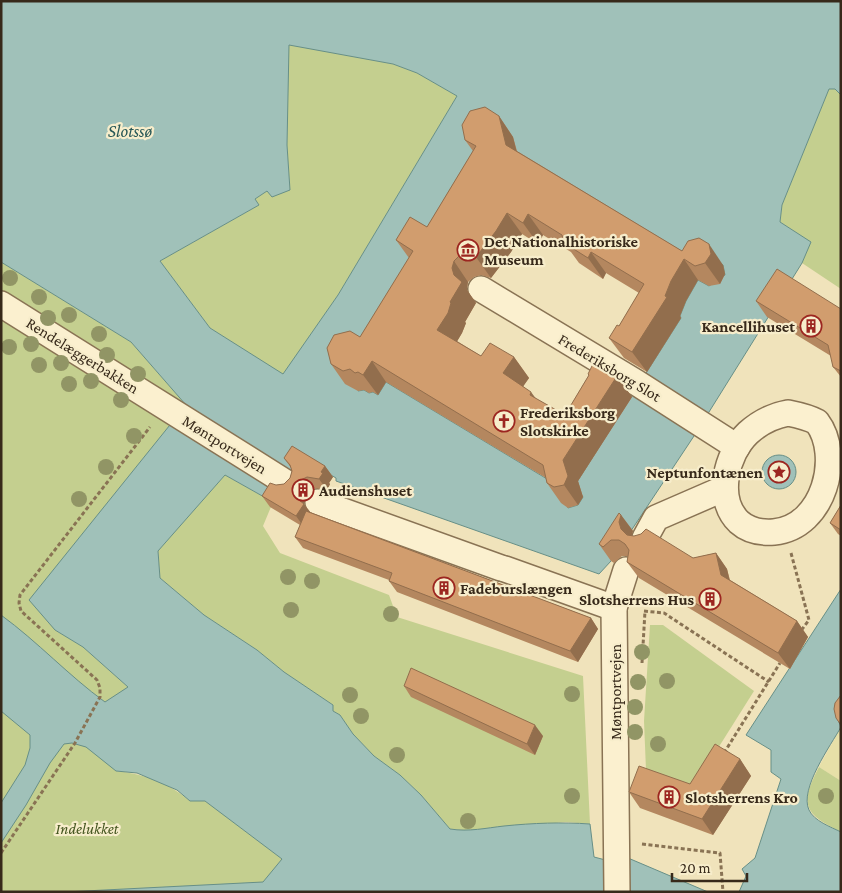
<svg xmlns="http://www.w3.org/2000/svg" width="842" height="893" font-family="'Crimson Pro',serif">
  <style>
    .farmland { fill: #e7e0a8 }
    .green { fill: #c4cf8f }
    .water { fill: #a0c1b9; stroke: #678f87; fill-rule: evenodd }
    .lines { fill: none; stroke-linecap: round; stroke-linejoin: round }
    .minor-casing { stroke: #897354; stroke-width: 28 }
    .path { stroke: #897354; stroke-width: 3; stroke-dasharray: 4 2.5; stroke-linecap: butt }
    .minor { stroke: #fbf0cf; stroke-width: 25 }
    .tree { fill: #919565 }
    .wall { fill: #b4875f }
    .shaded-wall { fill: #926e4d }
    .building { fill: #d19d6e; stroke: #926e4d }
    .labels { text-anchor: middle; stroke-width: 4.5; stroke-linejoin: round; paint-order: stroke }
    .poi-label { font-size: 16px; font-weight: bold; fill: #37291a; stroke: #f7edcb; text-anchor: start }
    .street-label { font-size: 16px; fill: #37291a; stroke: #f7edcb }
    .park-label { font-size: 16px; font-style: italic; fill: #44551f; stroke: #f7edcb }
    .water-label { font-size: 18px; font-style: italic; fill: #285857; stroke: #f7edcb }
  </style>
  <rect width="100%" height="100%" fill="#f0e3bb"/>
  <path class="farmland" d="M 841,727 L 841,781 L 819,767 Z"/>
  <g class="green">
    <path d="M 288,44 L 393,64 L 417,73 L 457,96 L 338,295 L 283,375 L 210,328 L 160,261 L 259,205 L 255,199 L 267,191 L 290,190 L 287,145 Z"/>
    <path d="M 829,89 L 835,89 L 841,95 L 841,289 L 802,263 L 810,242 L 780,222 L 782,205 Z"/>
    <path d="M 1,262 L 131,342 L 186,405 L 55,630 L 83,647 L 128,687 L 116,771 C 143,774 168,782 190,801 L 204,800 L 282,859 L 310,892 L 1,892 Z"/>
    <path d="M 225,475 L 273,502 L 263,526 L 280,553 L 389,595 L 397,617 L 583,676 L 590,824 L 566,822 L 465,831 L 450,829 L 421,795 L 400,775 L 374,756 L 353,734 L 340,715 L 333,711 L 333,705 L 284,672 L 257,650 L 204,615 L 160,578 L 158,550 Z"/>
    <path d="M 650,625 L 663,625 L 754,691 L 698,780 L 689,785 L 646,770 L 644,721 Z"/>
    <path d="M 819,767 L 841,781 L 841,832 C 804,814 799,805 819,767 Z"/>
  </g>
  <g class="water">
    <path d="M 1,1 L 841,1 L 841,95 L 835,89 L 829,89 L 782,205 L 780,222 L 811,242 L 802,263 L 694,436 L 611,561 L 599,574 L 336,481 L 336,478 L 300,457 L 273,502 L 225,475 L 158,551 L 160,578 L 204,615 L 257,650 L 284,672 L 333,705 L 333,711 L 340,715 L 353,734 L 374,756 L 400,775 L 421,795 L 450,829 C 469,832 486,828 504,826 C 533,823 562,822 590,824 L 594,857 L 621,864 L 621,855 L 708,892 L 65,892 L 263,882 L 282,859 L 205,801 L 190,801 L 177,790 L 137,773 L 116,771 L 86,747 L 72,743 L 64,744 L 50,763 L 26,805 L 1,843 L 1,803 L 25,765 L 30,748 L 30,735 L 1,711 L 1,615 C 38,642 69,676 105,702 L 128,687 L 83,647 L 55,630 L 29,600 L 186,405 L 131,342 L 1,262 ZM 289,45 L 393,64 L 417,73 L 457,96 L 338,295 L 283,374 L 210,328 L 160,261 L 259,205 L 255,199 L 267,191 L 272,197 L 290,190 L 287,145 ZM 512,160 L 696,272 L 713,259 L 723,265 L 725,275 L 709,286 L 698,280 L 686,301 L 680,316 L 681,318 L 575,485 L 583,497 L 578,505 L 568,508 L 562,488 L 386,382 L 378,395 L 373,392 L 369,393 L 364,390 L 358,391 Z"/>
    <circle cx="779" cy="472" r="17"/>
    <path d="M 841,589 L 841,705 L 838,720 L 841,727 C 831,745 799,789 809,810 C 814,821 831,827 841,832 L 841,892 L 739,892 L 746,876 L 742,869 L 755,858 L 781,779 L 771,772 L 771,750 L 746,735 Z"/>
  </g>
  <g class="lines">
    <g class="minor-casing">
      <g id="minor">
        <path d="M 481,289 L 637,383 L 737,447"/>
        <path d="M 1,304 L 285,482"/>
        <path d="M 788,413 C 798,415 808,417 817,422 C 842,455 825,527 774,532 C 761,533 749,531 739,522 C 715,499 726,454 748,433 C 760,422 772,416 788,413 Z"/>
        <path d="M 318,502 L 501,568"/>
        <path d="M 645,538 L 656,518 L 725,488"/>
        <path d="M 505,569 L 614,608"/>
        <path d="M 617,892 L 614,608 L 626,570"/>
      </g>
    </g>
    <g class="path">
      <path d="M 791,553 L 809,620 L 800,632"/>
      <path d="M 644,611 L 664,613 L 769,682"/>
      <path d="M 642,663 L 645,611"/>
      <path d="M 724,753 L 780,663"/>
      <path d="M 642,844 L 720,853 L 723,892"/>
      <path d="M 1,853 L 75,743 L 100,697 L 100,688 L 97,680 L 21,611 L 19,603 L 20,595 L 150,427"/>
    </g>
    <use href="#minor" class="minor"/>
  </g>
  <g class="tree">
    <circle cx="10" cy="278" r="8"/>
    <circle cx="39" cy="297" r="8"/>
    <circle cx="69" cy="315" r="8"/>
    <circle cx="48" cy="318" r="8"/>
    <circle cx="99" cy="334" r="8"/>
    <circle cx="31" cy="344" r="8"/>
    <circle cx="9" cy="347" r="8"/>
    <circle cx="107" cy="355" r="8"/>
    <circle cx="61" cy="363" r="8"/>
    <circle cx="39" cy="365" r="8"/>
    <circle cx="138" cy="374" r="8"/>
    <circle cx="91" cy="381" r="8"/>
    <circle cx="69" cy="384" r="8"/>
    <circle cx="121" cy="400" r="8"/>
    <circle cx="134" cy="436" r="8"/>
    <circle cx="106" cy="467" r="8"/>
    <circle cx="79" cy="499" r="8"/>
    <circle cx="288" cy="577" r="8"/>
    <circle cx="312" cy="581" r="8"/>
    <circle cx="291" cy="610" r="8"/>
    <circle cx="391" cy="614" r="8"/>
    <circle cx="642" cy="652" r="8"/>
    <circle cx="667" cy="681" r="8"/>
    <circle cx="638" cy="682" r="8"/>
    <circle cx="572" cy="694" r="8"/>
    <circle cx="350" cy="695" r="8"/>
    <circle cx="635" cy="707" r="8"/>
    <circle cx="361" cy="716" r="8"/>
    <circle cx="635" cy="732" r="8"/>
    <circle cx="658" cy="744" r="8"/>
    <circle cx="397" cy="755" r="8"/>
    <circle cx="572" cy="796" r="8"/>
    <circle cx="826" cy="796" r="8"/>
    <circle cx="468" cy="821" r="8"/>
  </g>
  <g class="wall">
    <path d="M 499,116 L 513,137 L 517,151 L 682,251 L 723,265 L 725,274 L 720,284 L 709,286 L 698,280 L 686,301 L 680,316 L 681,318 L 647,372 L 624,358 L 609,338 L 619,326 L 639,293 L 606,273 L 603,279 L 579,263 L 571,252 L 543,235 L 538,244 L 522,234 L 511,252 L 491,278 L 481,275 L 474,277 L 468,282 L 467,288 L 467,290 L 476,303 L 465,322 L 466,323 L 462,333 L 457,341 L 481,356 L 514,357 L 529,378 L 523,386 L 536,399 L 565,415 L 589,375 L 588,374 L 617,376 L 632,397 L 578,481 L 583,497 L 578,505 L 568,508 L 561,503 L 547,483 L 546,478 L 386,382 L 378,395 L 373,392 L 369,393 L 364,390 L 358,391 L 345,384 L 331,364 L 360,337 L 409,258 L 396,240 L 427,227 L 473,151 L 465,140 Z"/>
    <path d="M 756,301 L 841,309 L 841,377 L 833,367 L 831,356 L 767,317 Z"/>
    <path d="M 284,458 L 325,466 L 333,477 L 329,483 L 330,484 L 327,490 L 315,488 L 309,491 L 305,497 L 304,504 L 310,512 L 591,618 L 598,629 L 578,662 L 397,592 L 389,581 L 389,580 L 303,548 L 295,537 L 300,525 L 270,507 L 262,496 L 276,485 L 284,484 L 290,478 L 292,471 L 291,468 Z"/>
    <path d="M 841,505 L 841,536 L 838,534 L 830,523 Z"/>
    <path d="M 621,515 L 633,531 L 631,536 L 693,558 L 716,553 L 727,569 L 730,580 L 797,621 L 808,637 L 790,669 L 639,578 L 627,562 L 628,556 L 622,556 L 614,563 L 611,561 L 599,544 Z"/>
    <path d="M 404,686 L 543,736 L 535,755 L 411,697 Z"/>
    <path d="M 740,759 L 751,776 L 713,835 L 640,808 L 629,792 L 690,784 Z"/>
  </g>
  <g class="shaded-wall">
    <path d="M 499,116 L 513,137 L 520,165 L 506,145 Z"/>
    <path d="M 507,213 L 522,234 L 511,252 L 491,278 L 476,257 Z"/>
    <path d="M 528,214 L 543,235 L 538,244 L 523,223 Z"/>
    <path d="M 709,244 L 723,265 L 725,274 L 720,284 L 705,263 Z"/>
    <path d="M 591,252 L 606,273 L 603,279 L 588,258 Z"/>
    <path d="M 684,259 L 698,280 L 686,301 L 680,316 L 681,318 L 647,372 L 632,352 L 665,296 L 671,281 Z"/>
    <path d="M 454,261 L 468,282 L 467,288 L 467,290 L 476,303 L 465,322 L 466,323 L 462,333 L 452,350 L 437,330 L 450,302 L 452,268 Z"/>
    <path d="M 514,357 L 529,378 L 518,394 L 503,373 Z"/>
    <path d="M 372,361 L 386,382 L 378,395 L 363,375 Z"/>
    <path d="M 617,376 L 632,397 L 578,481 L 583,497 L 578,505 L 564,485 L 563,460 Z"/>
    <path d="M 531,392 L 546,412 L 530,395 Z"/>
    <path d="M 325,466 L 333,477 L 329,483 L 330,484 L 327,490 L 319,479 L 321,472 Z"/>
    <path d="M 301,480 L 309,491 L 305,497 L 304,504 L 312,515 L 304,527 L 296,516 L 299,500 L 296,494 L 297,486 Z"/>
    <path d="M 621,515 L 633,531 L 631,538 L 621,529 L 619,522 Z"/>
    <path d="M 716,553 L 727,569 L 732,591 L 721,575 Z"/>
    <path d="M 591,618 L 598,629 L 578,662 L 570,651 Z"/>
    <path d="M 797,621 L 808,637 L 790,669 L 778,653 Z"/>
    <path d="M 535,725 L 543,736 L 535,755 L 527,744 Z"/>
    <path d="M 740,759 L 751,776 L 713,835 L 702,819 Z"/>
  </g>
  <g class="building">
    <path d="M 485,107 L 499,116 L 506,145 L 682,251 L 688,241 L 699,238 L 709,244 L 711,254 L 705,263 L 695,266 L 684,259 L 671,281 L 665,296 L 667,297 L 632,352 L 609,338 L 617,325 L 619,326 L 644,284 L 591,252 L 588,258 L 564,243 L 562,235 L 528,214 L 523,223 L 507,213 L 496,231 L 476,257 L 466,254 L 459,256 L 454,261 L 452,268 L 454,275 L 462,282 L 450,302 L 451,303 L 448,313 L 437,330 L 481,356 L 490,343 L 514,357 L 503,373 L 531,392 L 530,395 L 565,415 L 589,375 L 588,374 L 594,362 L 617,376 L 563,460 L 568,476 L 564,485 L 554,487 L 547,483 L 543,465 L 372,361 L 363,375 L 358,372 L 355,373 L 350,369 L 343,371 L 331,364 L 327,348 L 334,335 L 350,331 L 360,337 L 413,251 L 396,240 L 410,217 L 427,227 L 476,146 L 465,140 L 462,125 L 470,111 Z"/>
    <path d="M 777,269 L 841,309 L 841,371 L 833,367 L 828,345 L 756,301 Z"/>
    <path d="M 292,446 L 325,466 L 321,472 L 323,473 L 319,479 L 307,477 L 301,480 L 297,486 L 296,494 L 299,500 L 304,504 L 296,516 L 262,496 L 270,483 L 276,485 L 284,484 L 290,478 L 292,471 L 290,465 L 284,458 Z"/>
    <path d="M 841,505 L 841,530 L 830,523 Z"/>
    <path d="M 306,511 L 591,618 L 570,651 L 389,581 L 392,573 L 295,537 Z"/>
    <path d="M 619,513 L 621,515 L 619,522 L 621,529 L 627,535 L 634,536 L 641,534 L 646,529 L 693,558 L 716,553 L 721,575 L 797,621 L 778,653 L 627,562 L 629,550 L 625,544 L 619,540 L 611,540 L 603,547 L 599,544 Z"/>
    <path d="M 411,668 L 535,725 L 527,744 L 404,686 Z"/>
    <path d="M 841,695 L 841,725 L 836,718 L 834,709 L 835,703 Z"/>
    <path d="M 715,744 L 740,759 L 702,819 L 629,792 L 639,766 L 690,784 Z"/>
  </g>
  <defs>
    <g id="museum-ring" transform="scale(1.125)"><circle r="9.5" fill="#f7edcb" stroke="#9c2620" stroke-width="1.5"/><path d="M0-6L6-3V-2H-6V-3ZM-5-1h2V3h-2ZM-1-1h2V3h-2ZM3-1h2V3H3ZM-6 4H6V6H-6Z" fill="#9c2620"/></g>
    <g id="building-ring" transform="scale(1.125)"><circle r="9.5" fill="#f7edcb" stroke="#9c2620" stroke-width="1.5"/><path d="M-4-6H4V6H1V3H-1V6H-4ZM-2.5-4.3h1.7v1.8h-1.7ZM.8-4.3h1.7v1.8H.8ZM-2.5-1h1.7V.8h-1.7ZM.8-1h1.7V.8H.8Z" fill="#9c2620"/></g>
    <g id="church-ring" transform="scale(1.125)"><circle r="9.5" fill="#f7edcb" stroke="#9c2620" stroke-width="1.5"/><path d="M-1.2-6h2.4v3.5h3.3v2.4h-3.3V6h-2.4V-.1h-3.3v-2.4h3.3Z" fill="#9c2620"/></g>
    <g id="sight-ring" transform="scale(1.125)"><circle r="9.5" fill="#f7edcb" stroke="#9c2620" stroke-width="1.5"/><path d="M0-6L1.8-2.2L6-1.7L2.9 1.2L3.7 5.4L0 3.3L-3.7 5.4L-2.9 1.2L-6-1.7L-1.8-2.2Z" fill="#9c2620"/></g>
  </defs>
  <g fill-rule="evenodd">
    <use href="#museum-ring" x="468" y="250"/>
    <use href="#building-ring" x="811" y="326"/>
    <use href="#church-ring" x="504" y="421"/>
    <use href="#sight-ring" x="779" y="472"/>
    <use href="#building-ring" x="303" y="490"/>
    <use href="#building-ring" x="444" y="588"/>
    <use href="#building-ring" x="710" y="599"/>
    <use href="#building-ring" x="669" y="797"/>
  </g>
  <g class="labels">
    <g class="poi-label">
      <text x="484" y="247">Det Nationalhistoriske<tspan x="484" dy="18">Museum</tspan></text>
      <text x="795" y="332" text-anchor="end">Kancellihuset</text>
      <text x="520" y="418">Frederiksborg<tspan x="520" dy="18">Slotskirke</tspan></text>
      <text x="763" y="478" text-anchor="end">Neptunfontænen</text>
      <text x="319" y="496">Audienshuset</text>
      <text x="460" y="594">Fadeburslængen</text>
      <text x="694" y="605" text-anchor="end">Slotsherrens Hus</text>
      <text x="685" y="803">Slotsherrens Kro</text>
    </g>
    <g class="street-label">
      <text transform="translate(83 355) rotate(32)" y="6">Rendelæggerbakken</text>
      <text transform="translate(610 367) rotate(31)" y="6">Frederiksborg Slot</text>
      <text transform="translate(225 444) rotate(32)" y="6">Møntportvejen</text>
      <text transform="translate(615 692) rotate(-90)" y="6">Møntportvejen</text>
    </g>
    <g class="park-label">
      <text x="87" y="834">Indelukket</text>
    </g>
    <g class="water-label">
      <text x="130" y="137">Slotssø</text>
    </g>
  </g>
  <rect width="842" height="893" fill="none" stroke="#37291a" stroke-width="5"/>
  <path d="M672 873v8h75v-8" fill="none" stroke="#37291a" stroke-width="2.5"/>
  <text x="680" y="873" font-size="15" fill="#37291a" stroke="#f7edcb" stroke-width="4" paint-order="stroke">20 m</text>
</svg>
